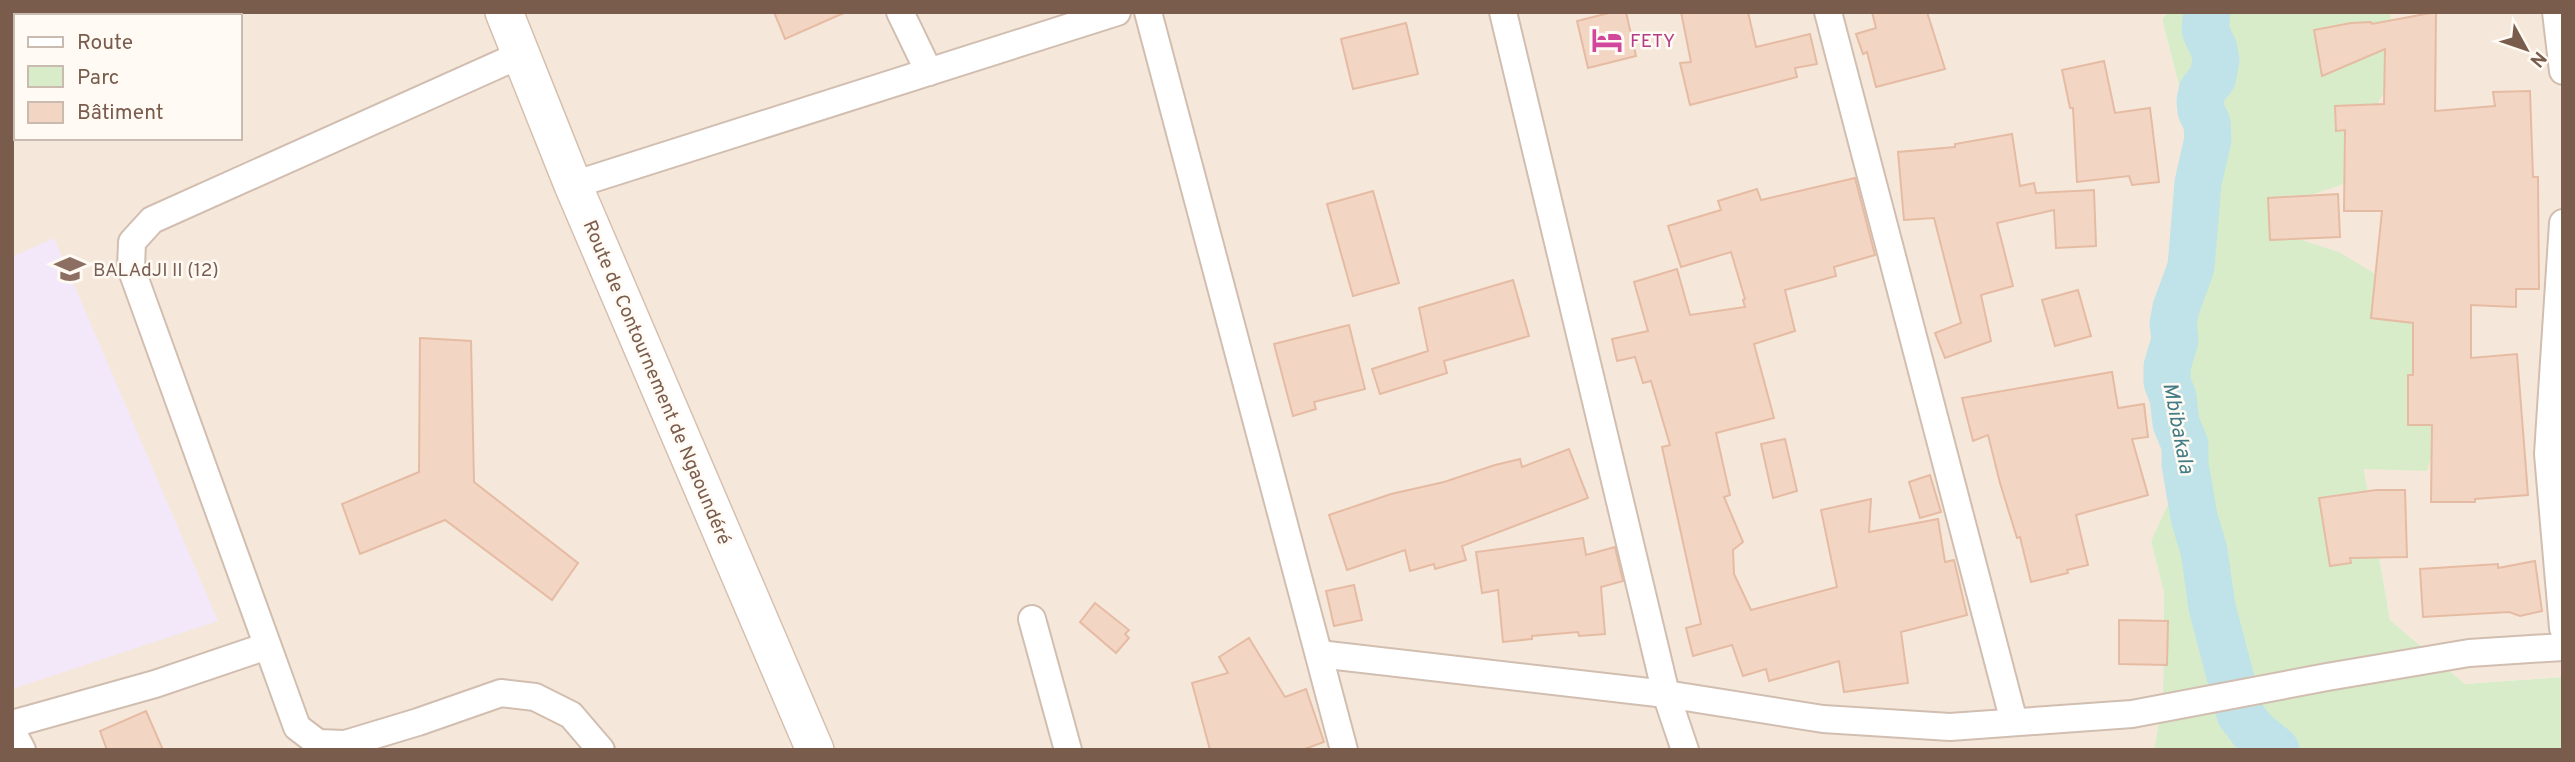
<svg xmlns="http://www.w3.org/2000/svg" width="2575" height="762" font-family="Overpass,sans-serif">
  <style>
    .residential { fill: #f5e8da; fill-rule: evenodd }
    .education { fill: #f3e8fa }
    .green { fill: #d8ecc9 }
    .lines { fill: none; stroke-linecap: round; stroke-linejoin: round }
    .river { stroke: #bfe3e8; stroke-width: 47 }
    .building { fill: #f3d5c3; stroke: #e6bba3; stroke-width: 2 }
    .street-casing { stroke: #d1beb0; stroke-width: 30 }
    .secondary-casing { stroke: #d6c0b0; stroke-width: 40 }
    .street { stroke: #fff; stroke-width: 26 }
    .secondary { stroke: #fff; stroke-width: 37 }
    .labels { text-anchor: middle; stroke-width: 5; stroke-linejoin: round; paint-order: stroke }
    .hotel-label { font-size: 19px; fill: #b23c85; stroke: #fffaf3; text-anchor: start }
    .education-label { font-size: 19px; fill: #785e54; stroke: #fffaf3; text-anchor: start }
    .street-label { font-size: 19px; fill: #7a5c4d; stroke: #fffaf3 }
    .water-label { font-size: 21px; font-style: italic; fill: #437c86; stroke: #fffaf3 }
  </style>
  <rect width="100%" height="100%" fill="#fdf6ec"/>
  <g class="residential">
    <path d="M 12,12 L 2168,12 L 2162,19 L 2194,144 L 2169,264 L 2152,378 L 2185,467 L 2151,541 L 2164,593 L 2163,699 L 2154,750 L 12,750 ZM 16,16 L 240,16 L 240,138 L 16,138 Z"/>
    <path d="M 2389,12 L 2563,12 L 2563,677 L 2465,684 L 2390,620 L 2364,469 L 2282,234 L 2390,13 Z"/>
  </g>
  <path class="education" d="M 54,238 L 218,621 L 12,689 L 12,257 Z"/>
  <path class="green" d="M 2168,12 L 2390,13 L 2397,71 L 2369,118 L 2358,179 L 2308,196 L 2283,234 L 2339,252 L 2385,280 L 2439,333 L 2439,432 L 2427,471 L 2364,469 L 2390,620 L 2465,684 L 2563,677 L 2563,750 L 2154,750 L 2163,699 L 2164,593 L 2151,541 L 2185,467 L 2152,378 L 2169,264 L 2194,144 L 2162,19 Z"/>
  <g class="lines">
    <path class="river" d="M 2207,12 L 2205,30 L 2214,49 L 2216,60 L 2213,77 L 2202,91 L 2200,101 L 2201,111 L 2207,123 L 2208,139 L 2198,183 L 2191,267 L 2176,308 L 2173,324 L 2175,340 L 2167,367 L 2167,382 L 2173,397 L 2176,423 L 2185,445 L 2185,464 L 2194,517 L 2204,551 L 2212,607 L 2240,714 L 2253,731 L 2276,750"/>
  </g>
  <g class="building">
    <path d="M 774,12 L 846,12 L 785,39 Z"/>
    <path d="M 1613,12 L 1626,12 L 1636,56 L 1588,68 L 1577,21 Z"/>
    <path d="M 1681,12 L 1748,12 L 1756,47 L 1810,34 L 1817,64 L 1795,68 L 1797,77 L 1690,105 L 1680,63 L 1691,62 Z"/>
    <path d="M 1872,12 L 1927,12 L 1945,69 L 1876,87 L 1867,52 L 1863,54 L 1856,34 L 1876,28 Z"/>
    <path d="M 2436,12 L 2435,111 L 2495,106 L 2493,92 L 2530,91 L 2533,177 L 2538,177 L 2539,289 L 2516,289 L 2516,307 L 2471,305 L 2471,358 L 2517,354 L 2528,495 L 2475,499 L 2475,502 L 2431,502 L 2432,425 L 2408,425 L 2408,375 L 2413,375 L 2413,323 L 2371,318 L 2382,211 L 2344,211 L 2345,130 L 2336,131 L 2335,106 L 2384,104 L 2385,49 L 2322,76 L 2314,30 L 2351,23 L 2371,22 L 2372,24 Z"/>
    <path d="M 1406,23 L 1418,74 L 1353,89 L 1341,39 Z"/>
    <path d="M 2104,61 L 2115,113 L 2150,108 L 2159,182 L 2132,185 L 2129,176 L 2077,182 L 2073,108 L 2070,108 L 2062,70 Z"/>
    <path d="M 2012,134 L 2020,186 L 2034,183 L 2036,193 L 2094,190 L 2096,246 L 2056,248 L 2054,210 L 1997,223 L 2013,286 L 1981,295 L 1991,341 L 1945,358 L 1935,333 L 1961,323 L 1934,218 L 1904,220 L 1898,152 L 1955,147 L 1955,144 Z"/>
    <path d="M 1855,178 L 1875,255 L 1834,267 L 1836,276 L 1785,290 L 1795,331 L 1754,344 L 1774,418 L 1716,433 L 1730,495 L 1724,497 L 1743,542 L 1733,550 L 1734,574 L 1751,610 L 1837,587 L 1821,510 L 1871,499 L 1869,532 L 1938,519 L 1945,562 L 1954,560 L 1967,615 L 1901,632 L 1908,683 L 1844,692 L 1839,661 L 1769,681 L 1766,669 L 1743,676 L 1732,645 L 1693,656 L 1686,628 L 1701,624 L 1662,447 L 1670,445 L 1651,381 L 1643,383 L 1635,357 L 1617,361 L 1612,339 L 1648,331 L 1634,282 L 1677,269 L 1690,315 L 1745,307 L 1743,300 L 1745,299 L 1731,252 L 1681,267 L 1668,226 L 1721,210 L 1718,201 L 1757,189 L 1761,200 Z"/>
    <path d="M 1373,191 L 1399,283 L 1353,296 L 1327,204 Z"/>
    <path d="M 2338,194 L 2340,237 L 2270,240 L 2268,198 Z"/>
    <path d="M 1513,280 L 1529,336 L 1444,361 L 1447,373 L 1380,394 L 1372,369 L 1428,351 L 1419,308 Z"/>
    <path d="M 2078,290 L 2091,336 L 2055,346 L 2042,300 Z"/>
    <path d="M 1349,325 L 1365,389 L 1314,402 L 1316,409 L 1293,416 L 1274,344 Z"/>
    <path d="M 420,338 L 471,341 L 474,482 L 578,563 L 552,600 L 445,520 L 360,554 L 342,504 L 419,472 Z"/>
    <path d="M 2112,372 L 2118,408 L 2144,404 L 2148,437 L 2132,439 L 2148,495 L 2076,515 L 2088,565 L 2067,570 L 2068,573 L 2031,582 L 2020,537 L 2017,538 L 2000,483 L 1988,435 L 1973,441 L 1962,398 Z"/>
    <path d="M 1785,439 L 1797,491 L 1773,498 L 1761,444 Z"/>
    <path d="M 1569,449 L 1588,498 L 1462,546 L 1466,560 L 1435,569 L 1434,564 L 1410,571 L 1405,550 L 1347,570 L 1329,515 L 1391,494 L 1444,482 L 1495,465 L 1520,459 L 1522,467 Z"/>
    <path d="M 1930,475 L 1941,512 L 1920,518 L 1909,482 Z"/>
    <path d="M 2376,490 L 2405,490 L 2407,557 L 2350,558 L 2351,563 L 2330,566 L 2319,498 Z"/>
    <path d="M 1583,538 L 1586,555 L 1615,547 L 1623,581 L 1601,587 L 1605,634 L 1579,636 L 1578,632 L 1532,636 L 1532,639 L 1503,642 L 1498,590 L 1482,593 L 1476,552 Z"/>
    <path d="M 2535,561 L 2542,611 L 2520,616 L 2509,612 L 2423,617 L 2420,569 L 2498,564 L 2498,568 Z"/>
    <path d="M 1354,585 L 1362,620 L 1334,626 L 1326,591 Z"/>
    <path d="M 1095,603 L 1129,630 L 1125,634 L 1129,638 L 1116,653 L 1080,622 Z"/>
    <path d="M 2119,620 L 2168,621 L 2167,665 L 2119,664 Z"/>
    <path d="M 1249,638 L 1285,697 L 1306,689 L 1324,742 L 1302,750 L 1210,750 L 1192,683 L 1228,673 L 1219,657 Z"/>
    <path d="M 146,711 L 163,750 L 107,750 L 100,731 Z"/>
  </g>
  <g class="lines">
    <g class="street-casing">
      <g id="street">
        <path d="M 900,12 L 929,72"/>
        <path d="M 1148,12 L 1344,750"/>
        <path d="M 1503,12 L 1666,694 L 1685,750"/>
        <path d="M 1828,12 L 2014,722"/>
        <path d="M 2556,12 L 2563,71"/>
        <path d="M 522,54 L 152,220 L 132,242 L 131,268 L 297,727 L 318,743 L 345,744 L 418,722 L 501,693 L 535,697 L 571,715 L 601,750"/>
        <path d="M 573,185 L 1117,12"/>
        <path d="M 2563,223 L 2548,454 L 2563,628"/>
        <path d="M 1032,619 L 1068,750"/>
        <path d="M 1319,654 L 1666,694 L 1823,719 L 1950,727 L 2132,714 L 2327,677 L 2469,653 L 2563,647"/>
        <path d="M 12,724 L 155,684 L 267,646"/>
        <path d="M 12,731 L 22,750"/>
      </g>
    </g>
    <g class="secondary-casing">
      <path id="secondary" d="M 504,12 L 573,185 L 815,750"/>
    </g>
    <use href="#street" class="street"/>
    <use href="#secondary" class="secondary"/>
  </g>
  <defs>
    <g id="hotel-bare" transform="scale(2.415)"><path d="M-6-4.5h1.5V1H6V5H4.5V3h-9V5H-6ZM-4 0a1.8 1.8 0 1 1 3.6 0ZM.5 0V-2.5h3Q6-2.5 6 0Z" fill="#d1479c" stroke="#fffaf3" stroke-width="2.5" paint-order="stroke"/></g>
    <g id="school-bare" transform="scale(2.415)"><path d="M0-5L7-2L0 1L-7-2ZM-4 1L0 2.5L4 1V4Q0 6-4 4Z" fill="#8d6e63" stroke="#fffaf3" stroke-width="2.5" paint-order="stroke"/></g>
  </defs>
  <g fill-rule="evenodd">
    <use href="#hotel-bare" x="1607" y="40"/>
    <use href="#school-bare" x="70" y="269"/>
  </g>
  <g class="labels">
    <g class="hotel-label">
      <text x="1630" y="47">FETY</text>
    </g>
    <g class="education-label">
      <text x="93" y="276">BALAdJI II (12)</text>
    </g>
    <g class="street-label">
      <text transform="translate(658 382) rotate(67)" y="7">Route de Contournement de Ngaoundéré</text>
    </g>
    <g class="water-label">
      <text transform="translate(2179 428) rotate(79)" y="7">Mbibakala</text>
    </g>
  </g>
  <rect width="2575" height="762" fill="none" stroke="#7a5c4d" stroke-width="28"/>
  <rect x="14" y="14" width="228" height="126" fill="#fffaf3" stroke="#cabbb1" stroke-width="2"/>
  <rect x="28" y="37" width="35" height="10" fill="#ffffff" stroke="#cabbb1" stroke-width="2"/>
  <text x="77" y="49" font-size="21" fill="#7a5c4d">Route</text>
  <rect x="28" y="66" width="35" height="21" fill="#d8ecc9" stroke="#cabbb1" stroke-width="2"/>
  <text x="77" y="84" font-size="21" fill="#7a5c4d">Parc</text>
  <rect x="28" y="102" width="35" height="21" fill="#f3d5c3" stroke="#cabbb1" stroke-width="2"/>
  <text x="77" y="119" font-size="21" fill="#7a5c4d">Bâtiment</text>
  <g transform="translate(2526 49) rotate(130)" stroke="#fffaf3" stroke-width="5" paint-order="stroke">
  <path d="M0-5L12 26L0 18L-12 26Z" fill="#7a5c4d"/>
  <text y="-10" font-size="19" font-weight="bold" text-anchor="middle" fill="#7a5c4d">N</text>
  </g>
</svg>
